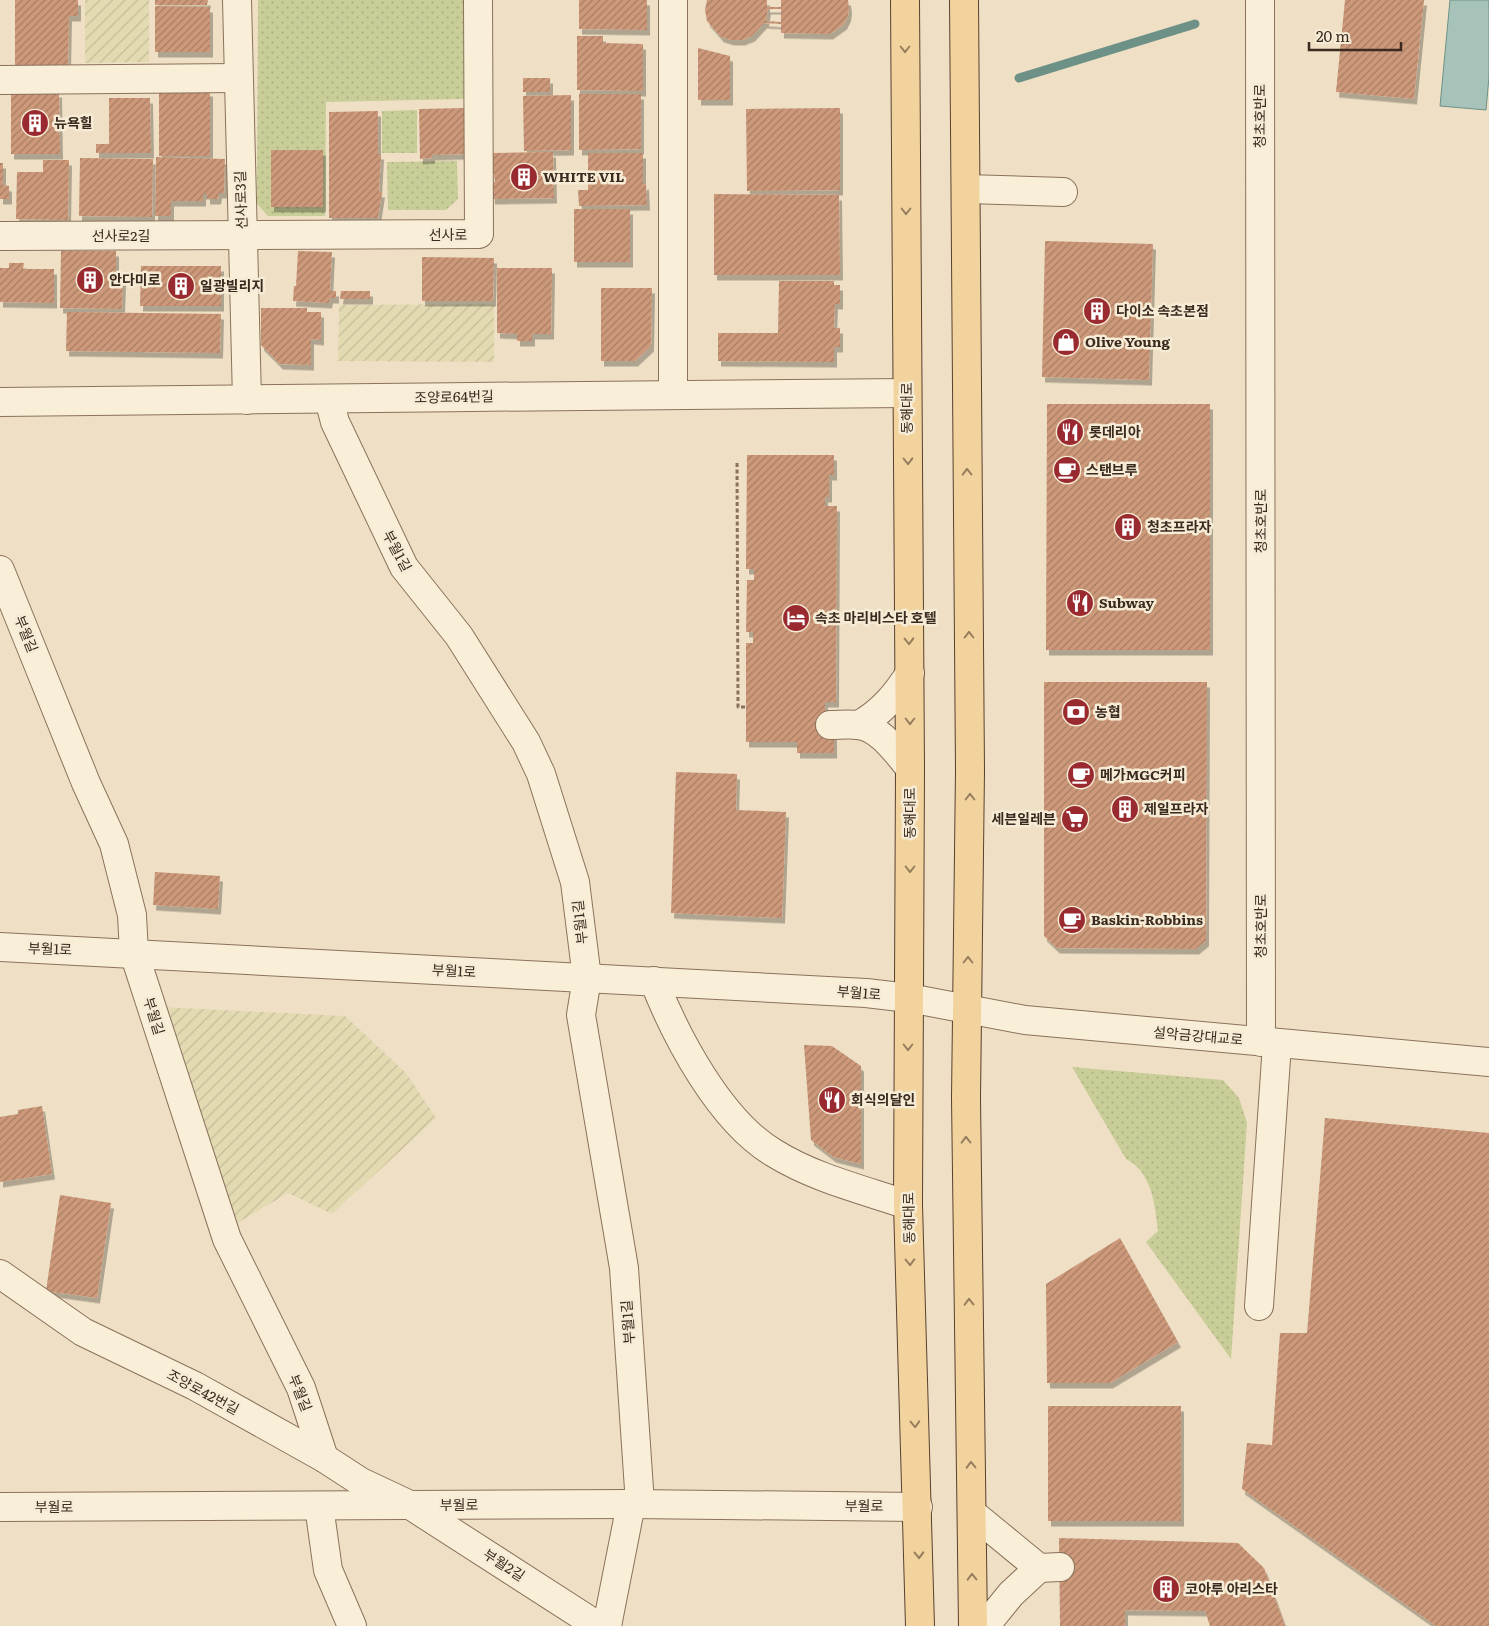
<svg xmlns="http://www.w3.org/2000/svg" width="1489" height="1626" font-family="Literata,'Noto Sans KR',serif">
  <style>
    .farmland { fill: url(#farmland-furrows) }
    .grass { fill: url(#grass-dots) }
    .water { fill: #a6c2b9; stroke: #6d9186 }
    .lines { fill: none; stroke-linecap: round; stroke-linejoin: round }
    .stream { stroke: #6d9186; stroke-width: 9 }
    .building { fill: url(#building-hatch); fill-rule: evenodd; filter: url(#shadow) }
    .minor-casing { stroke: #8a715b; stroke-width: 30 }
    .major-casing { stroke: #58402f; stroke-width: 30 }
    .path { stroke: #8a715b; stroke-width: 3; stroke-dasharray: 4 2.5; stroke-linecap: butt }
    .minor { stroke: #f9eed8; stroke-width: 28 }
    .major { stroke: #f2d39d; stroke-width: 28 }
    .oneway { stroke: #967e5e }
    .labels { text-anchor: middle; stroke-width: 5; stroke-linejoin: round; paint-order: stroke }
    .street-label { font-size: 14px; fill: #3a2a1f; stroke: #f6ebd4 }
    .poi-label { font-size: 14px; font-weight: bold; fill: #3a2a1f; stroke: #f6ebd4; text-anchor: start }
  </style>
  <defs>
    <pattern id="farmland-furrows" width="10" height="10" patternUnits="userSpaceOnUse" patternTransform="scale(1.25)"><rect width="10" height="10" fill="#e4dab2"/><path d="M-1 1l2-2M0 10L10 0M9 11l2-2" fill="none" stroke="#c4bb99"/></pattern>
    <pattern id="grass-dots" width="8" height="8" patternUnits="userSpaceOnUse" patternTransform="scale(1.25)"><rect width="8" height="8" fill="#c9cd98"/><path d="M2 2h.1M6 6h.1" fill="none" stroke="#adb083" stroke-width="1.8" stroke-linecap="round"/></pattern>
    <pattern id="building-hatch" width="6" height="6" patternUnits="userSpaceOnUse" patternTransform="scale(1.25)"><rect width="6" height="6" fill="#cd997a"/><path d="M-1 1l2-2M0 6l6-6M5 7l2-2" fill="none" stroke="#a77d63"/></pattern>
    <filter id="shadow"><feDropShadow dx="3" dy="5.5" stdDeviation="0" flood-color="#0004"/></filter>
  </defs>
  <rect width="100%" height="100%" fill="#efe0c5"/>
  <g class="farmland">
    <path d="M 85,0 L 149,0 L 149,62 L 85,63 Z"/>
    <path d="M 494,304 L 494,362 L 338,361 L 339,305 Z"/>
    <path d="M 161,1007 L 345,1016 L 406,1073 L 436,1118 L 332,1214 L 288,1193 L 234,1225 Z"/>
  </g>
  <g class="grass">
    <path d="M 258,0 L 463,0 L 464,99 L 326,102 L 325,216 L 268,216 L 257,204 Z"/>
    <path d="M 417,110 L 417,153 L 382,153 L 382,111 Z"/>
    <path d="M 457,161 L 458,199 L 446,210 L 388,210 L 387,162 Z"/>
    <path d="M 1072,1067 L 1223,1080 L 1239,1098 L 1247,1123 L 1231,1359 L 1146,1242 L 1158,1231 C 1155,1205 1152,1172 1126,1159 Z"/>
  </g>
  <path class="water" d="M 1450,0 L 1489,0 L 1489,77 L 1486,110 L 1440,106 Z"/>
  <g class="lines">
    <path class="stream" d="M 1019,78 L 1195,24"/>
  </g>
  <g class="building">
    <path d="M 15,0 L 78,0 L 78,16 L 69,16 L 68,65 L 15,65 Z"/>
    <path d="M 155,0 L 208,0 L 207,5 L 155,5 Z"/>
    <path d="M 579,0 L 647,0 L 647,30 L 579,29 Z"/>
    <path d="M 707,0 L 767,0 L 767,7 L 781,7 L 781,0 L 848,0 L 849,8 L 848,16 L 844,24 L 830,34 L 781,33 L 781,24 L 764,23 L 752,36 L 742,40 L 731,40 L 721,37 L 707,21 L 705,10 ZM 768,9 L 781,9 L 781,22 L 766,21 Z"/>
    <path d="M 1345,0 L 1424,0 L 1414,99 L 1336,92 Z"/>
    <path d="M 155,6 L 210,7 L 210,52 L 155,52 Z"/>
    <path d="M 577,36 L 603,36 L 603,43 L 643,44 L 643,91 L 577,90 Z"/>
    <path d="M 698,48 L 730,56 L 730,100 L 698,100 Z"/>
    <rect x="523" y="78" width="27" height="14"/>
    <rect x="159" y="91" width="51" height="65"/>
    <path d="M 59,92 L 60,154 L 11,154 L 11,93 Z"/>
    <path d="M 579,94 L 641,94 L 641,149 L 579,150 Z"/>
    <path d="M 571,95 L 571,150 L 524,151 L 523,96 Z"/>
    <path d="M 109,98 L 150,98 L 151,153 L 96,153 L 96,144 L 109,144 Z"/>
    <path d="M 464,108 L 465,154 L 432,155 L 432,158 L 420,159 L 419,109 Z"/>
    <path d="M 840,108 L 840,190 L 747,191 L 746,109 Z"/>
    <path d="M 378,111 L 378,154 L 381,154 L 379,192 L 382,192 L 378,218 L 329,218 L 329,112 Z"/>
    <rect x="271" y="150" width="52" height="57"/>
    <path d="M 553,152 L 554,198 L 492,199 L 491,182 L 495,182 L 494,173 L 491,173 L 490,153 Z"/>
    <path d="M 588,153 L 643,153 L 643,185 L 646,184 L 647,205 L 579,206 L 578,190 L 588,190 Z"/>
    <path d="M 156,157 L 225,159 L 224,193 L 219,193 L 218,199 L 207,199 L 207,194 L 203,194 L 203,201 L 171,201 L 171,216 L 155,216 Z"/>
    <path d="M 80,158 L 153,159 L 152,217 L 79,216 Z"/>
    <path d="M 43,160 L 69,160 L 68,220 L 16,219 L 17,172 L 43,172 Z"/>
    <path d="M 0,163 L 3,163 L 3,185 L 9,186 L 9,199 L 0,199 Z"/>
    <path d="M 714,194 L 839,195 L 840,275 L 714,275 Z"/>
    <rect x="574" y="209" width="56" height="53"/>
    <path d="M 1045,241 L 1153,244 L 1149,380 L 1042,377 Z"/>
    <path d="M 61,251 L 116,251 L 116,280 L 123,280 L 122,309 L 60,308 Z"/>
    <path d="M 298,251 L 332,252 L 330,291 L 336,291 L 336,298 L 330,298 L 329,303 L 293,301 L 294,286 L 296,286 Z"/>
    <path d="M 422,257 L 494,258 L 493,301 L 422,301 Z"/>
    <path d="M 9,263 L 24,263 L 23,269 L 54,269 L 54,303 L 0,302 L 0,268 L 9,268 Z"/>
    <path d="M 141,266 L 221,266 L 221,306 L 140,306 Z"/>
    <path d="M 497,268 L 552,268 L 551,334 L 532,334 L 532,341 L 517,341 L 517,334 L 497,333 Z"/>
    <path d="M 779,281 L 834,281 L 834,285 L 840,285 L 840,304 L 835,304 L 834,328 L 840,328 L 840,347 L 834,347 L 834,362 L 718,361 L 718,333 L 778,333 Z"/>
    <path d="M 601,288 L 652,288 L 651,346 L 635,361 L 601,361 Z"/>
    <path d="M 341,291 L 370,291 L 370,299 L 340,299 Z"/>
    <path d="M 261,308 L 307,308 L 307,312 L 321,312 L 321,340 L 311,339 L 311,365 L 280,364 L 261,345 Z"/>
    <path d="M 67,312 L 221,314 L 220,353 L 66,351 Z"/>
    <path d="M 1047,404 L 1210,404 L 1210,650 L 1046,650 Z"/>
    <path d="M 747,455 L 834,455 L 834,475 L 829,475 L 829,497 L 825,497 L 825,506 L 837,506 L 836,702 L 825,702 L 825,714 L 834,735 L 834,753 L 797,753 L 797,742 L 746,742 L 746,643 L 753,643 L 753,632 L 746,632 L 747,580 L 754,580 L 754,569 L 746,569 Z"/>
    <path d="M 1044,682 L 1207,682 L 1206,941 L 1196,949 L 1057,948 L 1044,936 Z"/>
    <path d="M 676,772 L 737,774 L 736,810 L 786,812 L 782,918 L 671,913 Z"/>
    <path d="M 155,872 L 220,876 L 218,909 L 153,905 Z"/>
    <path d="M 804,1045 L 832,1046 L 861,1066 L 861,1164 L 833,1157 L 811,1140 Z"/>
    <path d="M 42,1106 L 52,1174 L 0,1182 L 0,1117 L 18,1114 L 18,1110 Z"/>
    <path d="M 1325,1118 L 1489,1133 L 1489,1626 L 1436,1626 L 1242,1489 L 1247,1443 L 1272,1445 L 1280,1333 L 1307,1333 Z"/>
    <path d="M 60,1195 L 111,1203 L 97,1298 L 46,1291 Z"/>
    <path d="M 1120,1238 L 1178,1342 L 1110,1383 L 1047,1383 L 1046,1284 Z"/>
    <rect x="1048" y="1406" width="133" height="115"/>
    <path d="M 1059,1538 L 1238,1543 L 1264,1568 L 1285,1626 L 1210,1626 L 1205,1611 L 1125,1610 L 1125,1626 L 1060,1626 Z"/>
  </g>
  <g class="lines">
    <g class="minor-casing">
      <g id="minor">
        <path d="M 237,0 L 247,400"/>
        <path d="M 1260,0 L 1261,1042"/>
        <path d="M 0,80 L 238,78"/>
        <path d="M 966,189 L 1063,192"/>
        <path d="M 0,236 L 479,234 L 478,0"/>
        <path d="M 673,393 L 673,0"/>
        <path d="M 329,399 L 335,422 L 404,567 L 459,636 L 526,742 L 541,774 L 575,882 L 587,978 L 581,1015 L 624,1268 L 640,1504"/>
        <path d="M 0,402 C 302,400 605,394 907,393"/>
        <path d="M 0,570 L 86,783 L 114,844 L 132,915 L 134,953 L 227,1239 L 301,1388 L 324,1458"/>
        <path d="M 830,725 C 839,725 849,724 858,725 C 880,727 897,753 910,768"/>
        <path d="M 859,725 C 882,712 896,695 910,673"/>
        <path d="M 0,947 L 866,993 L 909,998 L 1025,1020 L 1489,1062"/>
        <path d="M 654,981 C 676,1037 720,1121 774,1153 C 814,1178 864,1190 908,1205"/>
        <path d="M 0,1274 L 83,1332 L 195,1386 L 324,1458 L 361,1482 L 410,1505 L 598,1626"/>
        <path d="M 1259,1306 L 1277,1044"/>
        <path d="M 319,1506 L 328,1570 L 352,1626"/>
        <path d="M 0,1507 L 631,1504 L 918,1507"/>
        <path d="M 972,1513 L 1039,1568 L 1060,1567"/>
        <path d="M 607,1626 L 631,1504"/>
        <path d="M 985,1626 L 1011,1594 L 1039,1568"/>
      </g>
    </g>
    <g class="major-casing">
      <g id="major">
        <path d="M 905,0 L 910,768 L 908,1205 L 920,1626"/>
        <path d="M 964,0 L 970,771 L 966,1098 L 973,1626"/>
      </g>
    </g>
    <path class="path" d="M 737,463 L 738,707 L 746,707"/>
    <use href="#minor" class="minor"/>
    <use href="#major" class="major"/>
  </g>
  <defs><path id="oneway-chevron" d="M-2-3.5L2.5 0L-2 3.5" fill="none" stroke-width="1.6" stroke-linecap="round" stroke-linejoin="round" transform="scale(1.25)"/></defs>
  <g class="oneway">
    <use href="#oneway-chevron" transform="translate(905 49) rotate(90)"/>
    <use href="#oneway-chevron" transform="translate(906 211) rotate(90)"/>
    <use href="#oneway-chevron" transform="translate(908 461) rotate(89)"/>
    <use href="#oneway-chevron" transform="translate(967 472) rotate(-91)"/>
    <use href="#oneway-chevron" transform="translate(969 635) rotate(-90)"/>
    <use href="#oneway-chevron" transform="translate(909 641) rotate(89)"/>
    <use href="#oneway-chevron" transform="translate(910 721) rotate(90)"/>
    <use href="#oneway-chevron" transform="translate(970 797) rotate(-90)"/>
    <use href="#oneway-chevron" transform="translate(910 869) rotate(90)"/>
    <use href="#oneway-chevron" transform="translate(968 960) rotate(-90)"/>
    <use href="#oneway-chevron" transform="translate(908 1047) rotate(90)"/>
    <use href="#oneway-chevron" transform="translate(966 1140) rotate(-91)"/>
    <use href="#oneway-chevron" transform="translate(910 1262) rotate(88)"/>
    <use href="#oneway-chevron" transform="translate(969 1302) rotate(-91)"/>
    <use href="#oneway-chevron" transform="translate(915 1424) rotate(88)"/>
    <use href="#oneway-chevron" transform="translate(971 1465) rotate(-91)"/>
    <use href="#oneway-chevron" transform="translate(919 1555) rotate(89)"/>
    <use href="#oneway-chevron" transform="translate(972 1577) rotate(-91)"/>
  </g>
  <defs>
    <g id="building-disc" transform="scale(1.4375)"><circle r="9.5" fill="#992a30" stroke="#f6ebd4"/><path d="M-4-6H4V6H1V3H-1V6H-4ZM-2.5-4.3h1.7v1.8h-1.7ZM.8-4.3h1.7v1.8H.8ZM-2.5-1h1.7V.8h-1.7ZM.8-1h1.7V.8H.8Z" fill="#fff"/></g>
    <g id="shop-disc" transform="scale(1.4375)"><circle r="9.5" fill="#992a30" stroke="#f6ebd4"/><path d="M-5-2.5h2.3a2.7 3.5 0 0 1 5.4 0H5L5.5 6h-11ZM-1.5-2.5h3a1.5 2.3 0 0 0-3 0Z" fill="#fff"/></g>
    <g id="restaurant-disc" transform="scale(1.4375)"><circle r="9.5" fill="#992a30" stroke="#f6ebd4"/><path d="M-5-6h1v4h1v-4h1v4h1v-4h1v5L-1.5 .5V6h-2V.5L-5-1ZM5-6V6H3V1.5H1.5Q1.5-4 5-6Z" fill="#fff"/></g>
    <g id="cafe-disc" transform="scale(1.4375)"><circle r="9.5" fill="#992a30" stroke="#f6ebd4"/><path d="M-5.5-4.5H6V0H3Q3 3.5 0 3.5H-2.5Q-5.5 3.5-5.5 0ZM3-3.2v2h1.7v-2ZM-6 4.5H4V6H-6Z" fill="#fff"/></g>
    <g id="hotel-disc" transform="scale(1.4375)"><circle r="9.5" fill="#992a30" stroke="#f6ebd4"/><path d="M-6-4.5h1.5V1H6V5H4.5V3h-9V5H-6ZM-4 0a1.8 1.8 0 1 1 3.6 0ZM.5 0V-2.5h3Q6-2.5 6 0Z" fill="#fff"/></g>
    <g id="bank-disc" transform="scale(1.4375)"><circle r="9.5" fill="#992a30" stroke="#f6ebd4"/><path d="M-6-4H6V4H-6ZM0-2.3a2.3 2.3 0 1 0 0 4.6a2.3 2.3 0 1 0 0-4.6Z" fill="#fff"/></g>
    <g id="supermarket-disc" transform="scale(1.4375)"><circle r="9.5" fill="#992a30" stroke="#f6ebd4"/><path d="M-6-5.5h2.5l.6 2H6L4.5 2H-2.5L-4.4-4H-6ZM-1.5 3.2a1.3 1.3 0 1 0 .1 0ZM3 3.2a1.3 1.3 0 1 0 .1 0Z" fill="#fff"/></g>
  </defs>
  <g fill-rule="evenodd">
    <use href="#building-disc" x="35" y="123"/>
    <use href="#building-disc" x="524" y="177"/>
    <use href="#building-disc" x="90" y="280"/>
    <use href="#building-disc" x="181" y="286"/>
    <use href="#building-disc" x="1097" y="311"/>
    <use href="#shop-disc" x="1066" y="342"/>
    <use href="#restaurant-disc" x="1070" y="432"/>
    <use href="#cafe-disc" x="1067" y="470"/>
    <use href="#building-disc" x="1128" y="527"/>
    <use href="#restaurant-disc" x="1080" y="603"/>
    <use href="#hotel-disc" x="796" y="618"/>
    <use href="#bank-disc" x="1076" y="712"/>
    <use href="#cafe-disc" x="1081" y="775"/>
    <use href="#building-disc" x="1125" y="809"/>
    <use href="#supermarket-disc" x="1075" y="819"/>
    <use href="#cafe-disc" x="1072" y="920"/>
    <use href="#restaurant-disc" x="832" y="1100"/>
    <use href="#building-disc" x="1166" y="1589"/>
  </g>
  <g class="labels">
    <g class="street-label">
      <text transform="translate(1260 116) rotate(-90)" y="5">청초호반로</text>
      <text transform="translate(241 200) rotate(-92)" y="5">선사로3길</text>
      <text x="448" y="240">선사로</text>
      <text x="121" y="241">선사로2길</text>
      <text transform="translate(454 397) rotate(-1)" y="5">조양로64번길</text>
      <text transform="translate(907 408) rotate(-90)" y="5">동해대로</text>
      <text transform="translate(1261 521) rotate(-90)" y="5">청초호반로</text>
      <text transform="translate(397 551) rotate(62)" y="5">부월1길</text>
      <text transform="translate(26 634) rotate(68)" y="5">부월길</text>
      <text transform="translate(910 813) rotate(-90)" y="5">동해대로</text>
      <text transform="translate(580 922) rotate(-96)" y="5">부월1길</text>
      <text transform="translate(1261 926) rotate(-90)" y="5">청초호반로</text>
      <text transform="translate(50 949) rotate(2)" y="5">부월1로</text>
      <text transform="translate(454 971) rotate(3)" y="5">부월1로</text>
      <text transform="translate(859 993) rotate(5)" y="5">부월1로</text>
      <text transform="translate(154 1016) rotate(73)" y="5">부월길</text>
      <text transform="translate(1198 1036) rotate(5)" y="5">설악금강대교로</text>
      <text transform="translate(909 1218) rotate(-91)" y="5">동해대로</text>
      <text transform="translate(628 1322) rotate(-94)" y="5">부월1길</text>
      <text transform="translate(203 1392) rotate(28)" y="5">조양로42번길</text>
      <text transform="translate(300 1393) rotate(68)" y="5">부월길</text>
      <text x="459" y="1510">부월로</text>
      <text x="864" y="1511">부월로</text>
      <text x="54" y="1512">부월로</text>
      <text transform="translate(504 1565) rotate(33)" y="5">부월2길</text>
    </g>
    <g class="poi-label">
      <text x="54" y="128">뉴욕힐</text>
      <text x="543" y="182">WHITE VIL</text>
      <text x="109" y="285">안다미로</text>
      <text x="200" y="291">일광빌리지</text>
      <text x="1116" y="316">다이소 속초본점</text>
      <text x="1085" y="347">Olive Young</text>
      <text x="1089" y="437">롯데리아</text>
      <text x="1086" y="475">스탠브루</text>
      <text x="1147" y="532">청초프라자</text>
      <text x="1099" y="608">Subway</text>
      <text x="815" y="623">속초 마리비스타 호텔</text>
      <text x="1095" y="717">농협</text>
      <text x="1100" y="780">메가MGC커피</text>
      <text x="1144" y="814">제일프라자</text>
      <text x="1056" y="824" text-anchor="end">세븐일레븐</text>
      <text x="1091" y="925">Baskin-Robbins</text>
      <text x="851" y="1105">회식의달인</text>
      <text x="1185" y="1594">코아루 아리스타</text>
    </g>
  </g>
  <path d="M1309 42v8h92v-8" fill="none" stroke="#3a2a1f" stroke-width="2.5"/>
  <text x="1316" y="42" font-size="15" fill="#3a2a1f" stroke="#f6ebd4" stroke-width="4" paint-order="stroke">20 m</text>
</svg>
